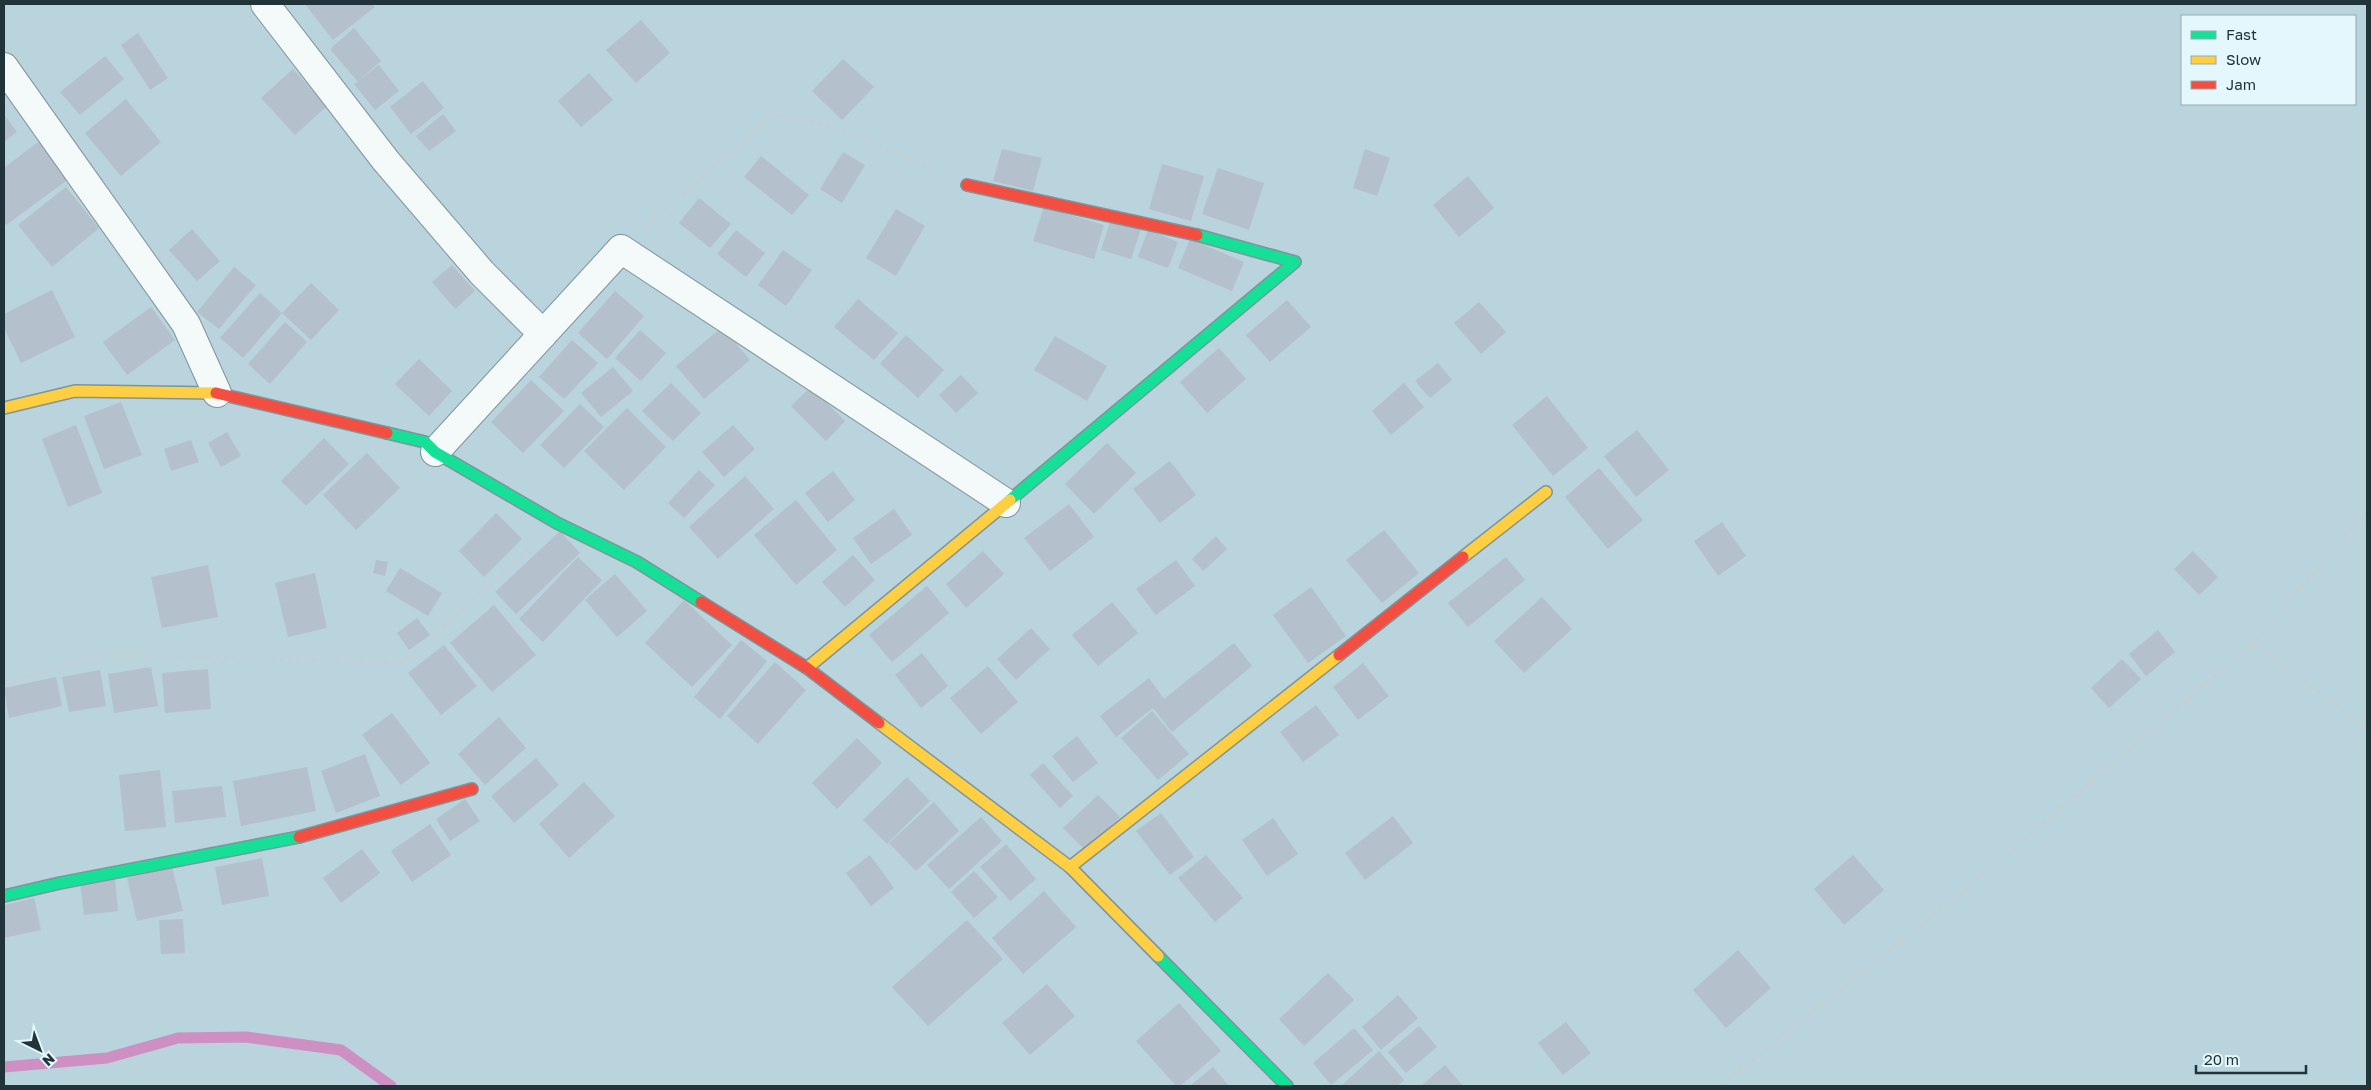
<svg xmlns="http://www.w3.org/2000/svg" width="2371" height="1090" font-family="'Golos Text',sans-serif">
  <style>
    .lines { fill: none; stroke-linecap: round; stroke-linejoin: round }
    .stream { stroke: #ce8fc2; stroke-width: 11 }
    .building { fill: #b4c0cc }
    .street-casing { stroke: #7f949a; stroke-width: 30 }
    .fast-casing { stroke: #7f949a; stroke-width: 14 }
    .slow-casing { stroke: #7f949a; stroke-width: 14 }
    .jam-casing { stroke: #7f949a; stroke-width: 14 }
    .path { stroke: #c6ced1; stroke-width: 3; stroke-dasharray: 4 4; stroke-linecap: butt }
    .street { stroke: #f4f9fa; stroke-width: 28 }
    .fast { stroke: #16e098; stroke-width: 11 }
    .slow { stroke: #ffcf43; stroke-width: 11 }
    .jam { stroke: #f24e42; stroke-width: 11 }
  </style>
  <rect width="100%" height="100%" fill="#b9d4dd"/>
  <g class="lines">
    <path class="stream" d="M 4,1067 L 107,1058 L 178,1038 L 246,1037 L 341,1050 L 391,1086"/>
  </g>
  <g class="building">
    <path d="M 305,4 L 372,4 L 375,7 L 333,40 Z"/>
    <path d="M 641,20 L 670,53 L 636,83 L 606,50 Z"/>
    <path d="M 354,28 L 381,61 L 359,80 L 379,65 L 399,91 L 375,110 L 354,84 L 358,82 L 330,49 Z"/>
    <path d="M 138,33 L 168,78 L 150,90 L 121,45 Z"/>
    <path d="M 105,56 L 124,79 L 80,115 L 60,92 Z"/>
    <path d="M 843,59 L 874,87 L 842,120 L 812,91 Z"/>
    <path d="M 293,69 L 327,106 L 295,135 L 261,98 Z"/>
    <path d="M 589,73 L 613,100 L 581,127 L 558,101 Z"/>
    <path d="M 423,81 L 444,108 L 411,134 L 390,107 Z"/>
    <path d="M 126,99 L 161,142 L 121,176 L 85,133 Z"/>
    <path d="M 4,114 L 17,132 L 4,142 Z"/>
    <path d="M 443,114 L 456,131 L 429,151 L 416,136 Z"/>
    <path d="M 42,139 L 70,178 L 6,225 L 4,222 L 4,168 Z"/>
    <path d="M 1002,149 L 1042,158 L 1033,191 L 993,181 Z"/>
    <path d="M 1365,149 L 1390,158 L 1377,196 L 1353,188 Z"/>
    <path d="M 843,152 L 865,165 L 842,203 L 820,189 Z"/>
    <path d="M 761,156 L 809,195 L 792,215 L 744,177 Z"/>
    <path d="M 1162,164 L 1204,176 L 1191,221 L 1149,209 Z"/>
    <path d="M 1218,168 L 1264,183 L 1249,230 L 1202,214 Z"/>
    <path d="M 1468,176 L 1494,208 L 1459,237 L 1433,205 Z"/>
    <path d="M 66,187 L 99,228 L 52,267 L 18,225 Z"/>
    <path d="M 699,198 L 731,224 L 710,248 L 679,223 Z"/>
    <path d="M 1044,207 L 1104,225 L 1094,259 L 1033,241 Z"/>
    <path d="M 896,209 L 925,226 L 896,276 L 866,258 Z"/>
    <path d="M 1111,219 L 1141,229 L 1131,259 L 1101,250 Z"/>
    <path d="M 192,229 L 220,261 L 197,281 L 169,250 Z"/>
    <path d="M 736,230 L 765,253 L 746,277 L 717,254 Z"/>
    <path d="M 1148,230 L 1178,242 L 1168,268 L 1138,257 Z"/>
    <path d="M 1190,239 L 1244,262 L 1232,291 L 1178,268 Z"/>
    <path d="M 783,250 L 812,270 L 786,306 L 758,285 Z"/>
    <path d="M 452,265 L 475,291 L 455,309 L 432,282 Z"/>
    <path d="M 234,267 L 256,285 L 219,329 L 197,312 Z"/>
    <path d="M 311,283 L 339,310 L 311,340 L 282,313 Z"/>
    <path d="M 52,290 L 75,337 L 21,363 L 4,328 L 4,314 Z"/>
    <path d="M 615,291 L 644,316 L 607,359 L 578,333 Z"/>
    <path d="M 260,293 L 282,313 L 243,358 L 220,338 Z"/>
    <path d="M 858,299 L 898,333 L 874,360 L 834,327 Z"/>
    <path d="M 1287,300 L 1311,327 L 1270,362 L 1246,335 Z"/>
    <path d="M 1479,302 L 1506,332 L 1481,354 L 1454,323 Z"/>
    <path d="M 151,307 L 175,340 L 127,375 L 103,342 Z"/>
    <path d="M 285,322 L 307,342 L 270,384 L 248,364 Z"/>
    <path d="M 722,327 L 750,360 L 704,399 L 676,366 Z"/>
    <path d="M 640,330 L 666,353 L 641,381 L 615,358 Z"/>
    <path d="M 906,335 L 944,370 L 918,398 L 880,364 Z"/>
    <path d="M 1055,336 L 1107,366 L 1087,401 L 1034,370 Z"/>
    <path d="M 572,340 L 598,363 L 564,399 L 539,377 Z"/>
    <path d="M 1219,348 L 1246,379 L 1207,413 L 1180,382 Z"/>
    <path d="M 419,359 L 452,391 L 429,416 L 395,384 Z"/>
    <path d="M 1438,363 L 1452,380 L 1430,398 L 1415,381 Z"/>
    <path d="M 613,367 L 633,391 L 601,417 L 581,393 Z"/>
    <path d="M 961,375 L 978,393 L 956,413 L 939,395 Z"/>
    <path d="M 531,380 L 564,411 L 523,453 L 491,422 Z"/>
    <path d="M 671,383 L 701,413 L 673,441 L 642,411 Z"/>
    <path d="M 1404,383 L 1424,407 L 1391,435 L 1372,411 Z"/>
    <path d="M 811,387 L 845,421 L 826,441 L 791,406 Z"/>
    <path d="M 1547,396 L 1588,448 L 1553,476 L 1512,425 Z"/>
    <path d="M 121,402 L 142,455 L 104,469 L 84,416 Z"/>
    <path d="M 580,404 L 604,427 L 564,468 L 540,445 Z"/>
    <path d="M 627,408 L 666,447 L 624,490 L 584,451 Z"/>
    <path d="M 76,425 L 102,493 L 68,507 L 42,439 Z"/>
    <path d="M 733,425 L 755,449 L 724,477 L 702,452 Z"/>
    <path d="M 1637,430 L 1669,470 L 1636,497 L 1604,456 Z"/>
    <path d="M 227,432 L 241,456 L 221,467 L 208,443 Z"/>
    <path d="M 324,438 L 349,464 L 306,506 L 281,481 Z"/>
    <path d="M 191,440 L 199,462 L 171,471 L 164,449 Z"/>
    <path d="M 1107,443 L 1136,473 L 1094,514 L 1065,484 Z"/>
    <path d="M 367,453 L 400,488 L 356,530 L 323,495 Z"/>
    <path d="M 1170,461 L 1196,495 L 1160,523 L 1133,489 Z"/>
    <path d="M 1599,468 L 1643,520 L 1608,549 L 1565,497 Z"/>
    <path d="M 699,470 L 715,485 L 684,518 L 668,503 Z"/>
    <path d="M 833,471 L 855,500 L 828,522 L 805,493 Z"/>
    <path d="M 745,476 L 774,509 L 718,559 L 689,527 Z"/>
    <path d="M 796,500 L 837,550 L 796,585 L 754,535 Z"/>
    <path d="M 1069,504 L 1094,537 L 1050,571 L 1024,538 Z"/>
    <path d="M 894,509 L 912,535 L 871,564 L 853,538 Z"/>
    <path d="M 496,513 L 522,539 L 484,577 L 459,551 Z"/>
    <path d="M 1722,522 L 1746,556 L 1718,576 L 1694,541 Z"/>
    <path d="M 1384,530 L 1419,573 L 1382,603 L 1346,560 Z"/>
    <path d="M 560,531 L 580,553 L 516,614 L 495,592 Z"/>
    <path d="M 1216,536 L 1227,549 L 1203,571 L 1192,559 Z"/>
    <path d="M 983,551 L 1004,574 L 966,608 L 946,584 Z"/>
    <path d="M 2193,551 L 2218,577 L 2199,595 L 2174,569 Z"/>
    <path d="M 853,555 L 875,580 L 845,607 L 822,582 Z"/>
    <path d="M 578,557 L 602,580 L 543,642 L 519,619 Z"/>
    <path d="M 1506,557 L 1525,580 L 1468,627 L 1448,603 Z"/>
    <path d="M 376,560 L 388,562 L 385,576 L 373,573 Z"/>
    <path d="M 1176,560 L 1195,586 L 1156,615 L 1136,589 Z"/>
    <path d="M 208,565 L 218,617 L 162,628 L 151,577 Z"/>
    <path d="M 400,568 L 442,593 L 428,616 L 386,591 Z"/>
    <path d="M 315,573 L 327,628 L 288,637 L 275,583 Z"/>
    <path d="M 615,574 L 647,611 L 617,637 L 585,600 Z"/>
    <path d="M 927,586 L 949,613 L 892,662 L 869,635 Z"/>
    <path d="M 1311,587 L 1346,636 L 1308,663 L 1273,615 Z"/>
    <path d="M 1542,597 L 1572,629 L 1524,673 L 1494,641 Z"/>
    <path d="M 684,600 L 732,645 L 692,687 L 645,643 Z"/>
    <path d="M 1112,602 L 1138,633 L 1098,666 L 1072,635 Z"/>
    <path d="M 494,605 L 536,655 L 492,692 L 450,643 Z"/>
    <path d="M 417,618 L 430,635 L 409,650 L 397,633 Z"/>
    <path d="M 1031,628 L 1050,649 L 1016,680 L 997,659 Z"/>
    <path d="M 2158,630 L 2175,652 L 2146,676 L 2129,654 Z"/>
    <path d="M 741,640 L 767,661 L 720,719 L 694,697 Z"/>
    <path d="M 1234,643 L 1252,666 L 1172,732 L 1153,708 L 1116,737 L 1100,716 L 1149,678 L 1164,699 Z"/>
    <path d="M 444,645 L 477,686 L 441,715 L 408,673 Z"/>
    <path d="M 922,653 L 948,686 L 921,708 L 895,675 Z"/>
    <path d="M 2122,659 L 2141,679 L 2109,708 L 2091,688 Z"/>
    <path d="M 775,662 L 806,690 L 758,744 L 727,716 Z"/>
    <path d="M 1363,663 L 1389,696 L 1358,720 L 1333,687 Z"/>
    <path d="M 988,666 L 1018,702 L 981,734 L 950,698 Z"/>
    <path d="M 151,667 L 158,706 L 114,713 L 108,674 Z"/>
    <path d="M 208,669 L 211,709 L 165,713 L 162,673 Z"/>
    <path d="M 100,670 L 106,706 L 69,712 L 62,677 Z"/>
    <path d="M 56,677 L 62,706 L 9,718 L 4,688 Z"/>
    <path d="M 1316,705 L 1339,735 L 1303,762 L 1280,732 Z"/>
    <path d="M 1152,711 L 1189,754 L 1158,780 L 1121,738 Z"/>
    <path d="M 392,713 L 430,763 L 401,785 L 362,735 Z"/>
    <path d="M 499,717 L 526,748 L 485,785 L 458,754 Z"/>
    <path d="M 1077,736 L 1098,763 L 1073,782 L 1052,756 Z"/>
    <path d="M 857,738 L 882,763 L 837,809 L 812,783 Z"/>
    <path d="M 365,754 L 380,796 L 336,813 L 321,771 Z"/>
    <path d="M 536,758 L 559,785 L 514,823 L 491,796 Z"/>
    <path d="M 1043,763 L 1073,796 L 1060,808 L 1030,775 Z"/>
    <path d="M 307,767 L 316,811 L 241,826 L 233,781 Z"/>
    <path d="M 160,770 L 166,827 L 125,831 L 119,775 Z"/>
    <path d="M 907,777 L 930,801 L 887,844 L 863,820 Z"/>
    <path d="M 584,782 L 615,816 L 569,858 L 539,824 Z"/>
    <path d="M 222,786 L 226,817 L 175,823 L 172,791 Z"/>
    <path d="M 1098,795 L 1120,817 L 1086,851 L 1063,828 Z"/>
    <path d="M 465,799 L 480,821 L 450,841 L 436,819 Z"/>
    <path d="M 934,802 L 959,831 L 916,871 L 889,843 Z"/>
    <path d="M 1161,813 L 1194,857 L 1170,875 L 1136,831 Z"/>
    <path d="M 1393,816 L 1413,843 L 1365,880 L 1345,853 Z"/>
    <path d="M 981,817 L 1002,841 L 949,889 L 927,865 Z"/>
    <path d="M 1273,818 L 1298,854 L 1267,876 L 1242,840 Z"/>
    <path d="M 430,824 L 451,855 L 412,882 L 391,851 Z"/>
    <path d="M 1006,844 L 1036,879 L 1010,901 L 980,867 Z"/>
    <path d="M 362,849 L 380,873 L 341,903 L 323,878 Z"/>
    <path d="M 870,855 L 894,888 L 871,906 L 846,873 Z"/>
    <path d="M 1206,855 L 1243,898 L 1215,922 L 1178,878 Z"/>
    <path d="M 1853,855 L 1884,890 L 1844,925 L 1814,889 Z"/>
    <path d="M 262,858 L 269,896 L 222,905 L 215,867 Z"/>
    <path d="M 172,867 L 183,911 L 137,921 L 127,878 Z"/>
    <path d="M 974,871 L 998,897 L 974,918 L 951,892 Z"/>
    <path d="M 115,878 L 118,911 L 84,915 L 80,881 Z"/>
    <path d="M 1044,891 L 1076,927 L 1023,974 L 992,938 Z"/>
    <path d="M 34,898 L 41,930 L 4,938 L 4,905 Z"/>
    <path d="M 183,919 L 185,953 L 161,954 L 159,920 Z"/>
    <path d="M 967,920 L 1003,959 L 928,1026 L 892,987 Z"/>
    <path d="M 1738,950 L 1771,988 L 1726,1028 L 1693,990 Z"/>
    <path d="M 1328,973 L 1354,1000 L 1304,1046 L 1279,1019 Z"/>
    <path d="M 1047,984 L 1075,1016 L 1030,1055 L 1002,1023 Z"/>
    <path d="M 1398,995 L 1418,1018 L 1381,1050 L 1362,1027 Z"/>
    <path d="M 1179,1003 L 1221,1051 L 1180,1086 L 1176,1086 L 1136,1041 Z"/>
    <path d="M 1566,1022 L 1591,1053 L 1563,1075 L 1538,1043 Z"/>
    <path d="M 1419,1026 L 1437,1047 L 1406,1073 L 1388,1052 Z"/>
    <path d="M 1354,1028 L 1373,1050 L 1331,1085 L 1313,1063 Z"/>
    <path d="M 1379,1051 L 1404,1080 L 1397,1086 L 1341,1086 Z"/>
    <path d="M 1445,1065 L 1463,1086 L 1421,1086 Z"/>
    <path d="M 1213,1067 L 1229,1086 L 1190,1086 Z"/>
  </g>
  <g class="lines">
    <g class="street-casing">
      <g id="street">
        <path d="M 265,4 L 386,161 L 482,273 L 543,334"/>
        <path d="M 4,67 L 186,324 L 217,393"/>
        <path d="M 435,452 L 621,249 L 1006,503"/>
      </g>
    </g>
    <g class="fast-casing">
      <g id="fast">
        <path d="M 387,433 L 425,442 L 435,452 L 557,523 L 637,562 L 701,602"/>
        <path d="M 1010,500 L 1295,262 L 1197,235"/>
        <path d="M 4,896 L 60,883 L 299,837"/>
        <path d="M 1158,956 L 1287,1086"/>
      </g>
    </g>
    <g class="slow-casing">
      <g id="slow">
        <path d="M 4,408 L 75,391 L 216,393"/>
        <path d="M 1463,557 L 1546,492"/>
        <path d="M 807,668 L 1010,500"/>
        <path d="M 879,723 L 1070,867 L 1158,956"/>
        <path d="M 1070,867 L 1339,655"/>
      </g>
    </g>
    <g class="jam-casing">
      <g id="jam">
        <path d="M 967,185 L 1197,235"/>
        <path d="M 216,393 L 387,433"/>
        <path d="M 701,602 L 807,668 L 879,723"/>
        <path d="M 1339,655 L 1463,557"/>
        <path d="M 299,837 L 472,789"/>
      </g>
    </g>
    <g class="path">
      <path d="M 646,227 L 772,115 C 834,121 881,146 936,172"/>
      <path d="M 2252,644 L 2367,727"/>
      <path d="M 4,683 L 104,655 L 404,662 L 531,547"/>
      <path d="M 1720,1086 L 1971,885 L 2252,644 L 2367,512"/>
    </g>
    <use href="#street" class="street"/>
    <use href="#fast" class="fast"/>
    <use href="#slow" class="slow"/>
    <use href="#jam" class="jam"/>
  </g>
  <rect width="2371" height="1090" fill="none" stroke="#20343a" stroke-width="10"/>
  <rect x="2181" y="15" width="175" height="90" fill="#e3f7fd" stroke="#95a9af"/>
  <rect x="2191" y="31" width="25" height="8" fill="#16e098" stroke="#95a9af"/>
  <text x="2226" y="40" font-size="15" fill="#20343a">Fast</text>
  <rect x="2191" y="56" width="25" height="8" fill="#ffcf43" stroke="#95a9af"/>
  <text x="2226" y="65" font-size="15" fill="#20343a">Slow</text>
  <rect x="2191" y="81" width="25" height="8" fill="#f24e42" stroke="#95a9af"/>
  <text x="2226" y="90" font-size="15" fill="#20343a">Jam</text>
  <g transform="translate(40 1050) rotate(138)" stroke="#e3f7fd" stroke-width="4" paint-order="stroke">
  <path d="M0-4L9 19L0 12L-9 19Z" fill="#20343a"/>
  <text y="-8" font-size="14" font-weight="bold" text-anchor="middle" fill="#20343a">N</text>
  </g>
  <path d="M2196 1065v8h110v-8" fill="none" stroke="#20343a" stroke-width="2.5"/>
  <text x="2204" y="1065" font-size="15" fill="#20343a" stroke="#e3f7fd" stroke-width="4" paint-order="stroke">20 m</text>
</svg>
